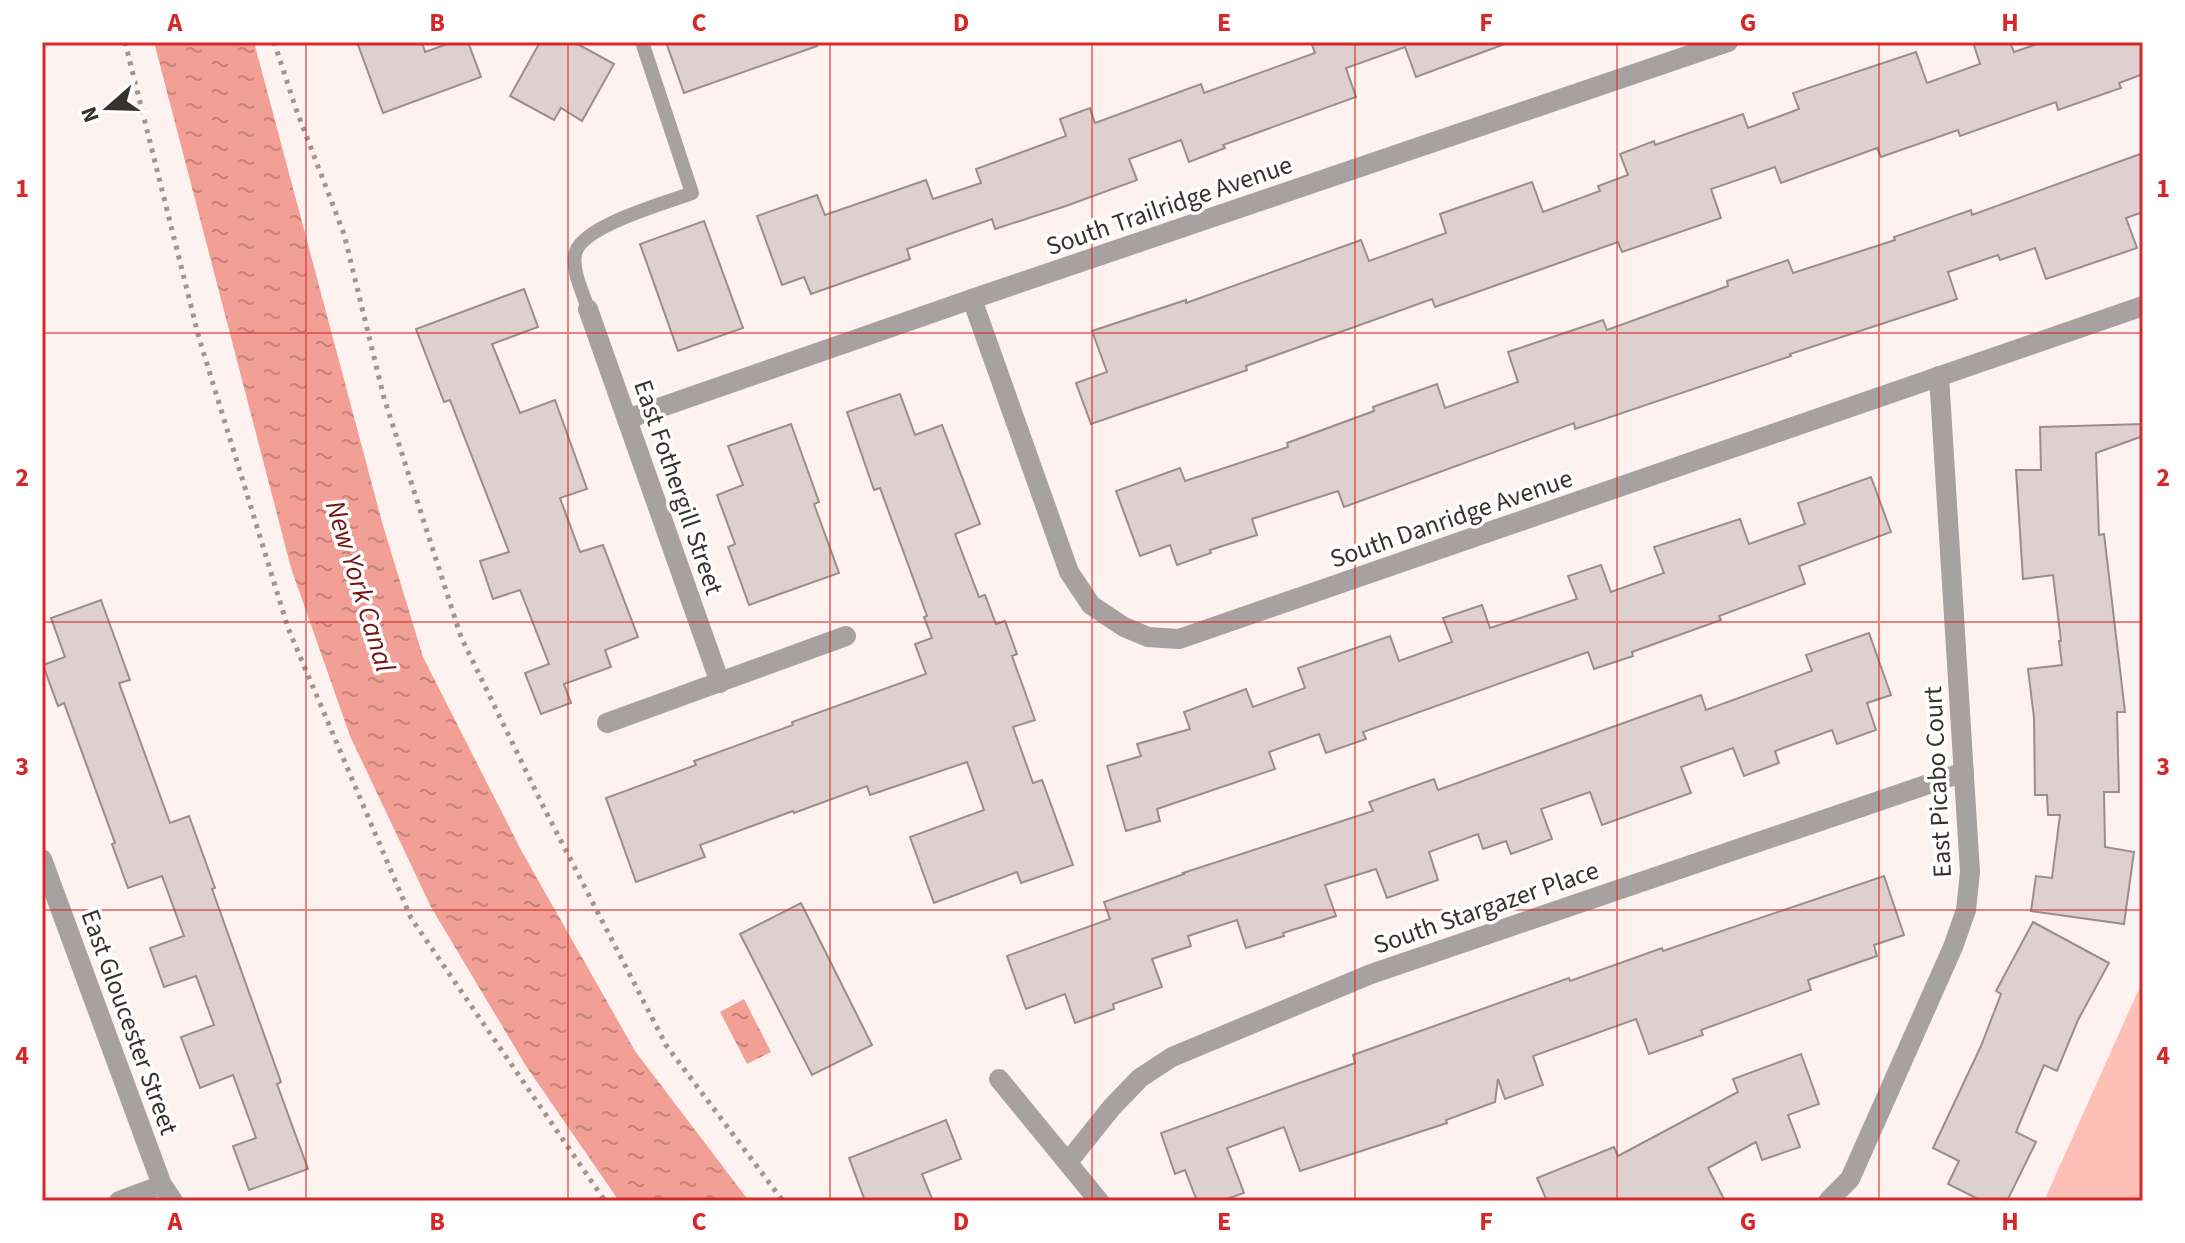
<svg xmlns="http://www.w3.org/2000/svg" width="2185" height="1243" font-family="'Source Sans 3',sans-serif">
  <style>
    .park { fill: #febfb6 }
    .water { fill: url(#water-ripples) }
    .building { fill: #ded0ce; stroke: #9b8d8b; stroke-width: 2 }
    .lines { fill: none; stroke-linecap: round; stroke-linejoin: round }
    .path { stroke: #9e9594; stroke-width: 5; stroke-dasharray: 4 6; stroke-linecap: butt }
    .lane { stroke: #a8a1a1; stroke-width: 14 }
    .street { stroke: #a8a1a1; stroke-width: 20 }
    .grid { fill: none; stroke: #d62828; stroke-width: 2; stroke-opacity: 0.55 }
    .labels { text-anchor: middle; stroke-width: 7; stroke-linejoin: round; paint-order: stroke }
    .street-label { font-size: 26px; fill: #373130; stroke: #fff }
    .water-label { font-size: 28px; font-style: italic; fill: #731312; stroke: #fff }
    .neatline { fill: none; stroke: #d62828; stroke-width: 3 }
    .grid-label { font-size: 26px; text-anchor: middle; font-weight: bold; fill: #d62828 }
  </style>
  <defs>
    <pattern id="water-ripples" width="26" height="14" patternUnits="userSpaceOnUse" patternTransform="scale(2)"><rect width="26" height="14" fill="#f29f95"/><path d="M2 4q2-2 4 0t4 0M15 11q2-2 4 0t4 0" fill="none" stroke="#c5827a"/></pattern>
  </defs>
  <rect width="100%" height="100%" fill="#fef2f0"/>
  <path class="park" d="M 2143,980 L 2143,1201 L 2044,1201 Z"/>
  <g class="water">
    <path d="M 154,42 L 254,42 L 382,522 L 423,657 L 521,850 L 635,1051 L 749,1201 L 619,1201 L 526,1066 L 431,907 L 350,736 L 291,568 Z"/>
    <path d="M 744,999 L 771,1052 L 747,1064 L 720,1012 Z"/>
  </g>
  <g class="building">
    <path d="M 357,42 L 422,42 L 425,52 L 453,42 L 468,42 L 481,77 L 383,113 Z"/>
    <path d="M 540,42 L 574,42 L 614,64 L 582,121 L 561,108 L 554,120 L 510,96 Z"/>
    <path d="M 666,42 L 816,42 L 817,46 L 684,93 Z"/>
    <path d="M 1311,42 L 1502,42 L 1502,45 L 1416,77 L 1405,47 L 1346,68 L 1356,97 L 1223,145 L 1225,148 L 1189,162 L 1181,140 L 1129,159 L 1137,180 L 1066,206 L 995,229 L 992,219 L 907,249 L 910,259 L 811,294 L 804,277 L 782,285 L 757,216 L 817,195 L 825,215 L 926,180 L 933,199 L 981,183 L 976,169 L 1066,136 L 1060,119 L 1090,108 L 1095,123 L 1201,84 L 1204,93 L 1315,53 Z"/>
    <path d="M 1973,42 L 2010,42 L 2014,52 L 2043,42 L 2143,42 L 2143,74 L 2119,83 L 2121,88 L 2058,110 L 2056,102 L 1960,136 L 1958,130 L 1881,157 L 1877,148 L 1781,183 L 1775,167 L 1711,189 L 1721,218 L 1622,252 L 1618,242 L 1435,307 L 1432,299 L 1246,366 L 1247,370 L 1091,424 L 1076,383 L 1107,372 L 1092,331 L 1186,300 L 1186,303 L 1361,240 L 1369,261 L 1446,233 L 1440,214 L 1532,182 L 1543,212 L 1600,191 L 1598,186 L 1628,175 L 1620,154 L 1654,141 L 1655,145 L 1743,114 L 1748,128 L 1799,109 L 1793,93 L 1916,52 L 1927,83 L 1980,64 Z"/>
    <path d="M 2143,153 L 2143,212 L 2126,218 L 2137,248 L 2046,279 L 2035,248 L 2000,260 L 1998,255 L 1948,272 L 1957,299 L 1790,354 L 1791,356 L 1575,429 L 1574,423 L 1344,507 L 1338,491 L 1252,519 L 1257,535 L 1210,550 L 1211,553 L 1177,565 L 1170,545 L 1140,556 L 1116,491 L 1180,468 L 1185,481 L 1288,447 L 1287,443 L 1374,411 L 1373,407 L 1437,384 L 1445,408 L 1518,382 L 1508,352 L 1603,320 L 1607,330 L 1728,286 L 1727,281 L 1788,260 L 1793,273 L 1895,240 L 1894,237 L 1971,210 L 1972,215 Z"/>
    <path d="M 704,221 L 743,328 L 678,351 L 640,244 Z"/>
    <path d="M 524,289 L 538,327 L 492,344 L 520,413 L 555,400 L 587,489 L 560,498 L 580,552 L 603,545 L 638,637 L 605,650 L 611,667 L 564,684 L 571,703 L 541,714 L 525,673 L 549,664 L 520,590 L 493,599 L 480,561 L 509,552 L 450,400 L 444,402 L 416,329 Z"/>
    <path d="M 900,394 L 915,435 L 942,425 L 980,524 L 955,534 L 979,597 L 985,595 L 996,624 L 1005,621 L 1017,654 L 1012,656 L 1035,720 L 1013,727 L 1033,783 L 1042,780 L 1073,865 L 1021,883 L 1017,872 L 934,903 L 910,837 L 984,810 L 967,762 L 870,795 L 867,786 L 794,813 L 793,811 L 700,845 L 705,857 L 636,882 L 606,798 L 696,765 L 694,761 L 793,725 L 792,722 L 926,674 L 915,644 L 932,638 L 924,617 L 927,616 L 880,488 L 874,490 L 847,412 Z"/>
    <path d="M 791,424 L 819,502 L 814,504 L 839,573 L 749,605 L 728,547 L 735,544 L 717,495 L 743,485 L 728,446 Z"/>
    <path d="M 2143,424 L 2143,436 L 2096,453 L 2099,535 L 2104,534 L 2125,712 L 2117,712 L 2119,792 L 2104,792 L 2105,847 L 2134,852 L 2124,924 L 2031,911 L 2036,876 L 2052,878 L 2060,815 L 2048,815 L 2047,795 L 2035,795 L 2034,718 L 2028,669 L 2062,665 L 2059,641 L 2061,641 L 2053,575 L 2023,579 L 2016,470 L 2041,470 L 2040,427 Z"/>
    <path d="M 1871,477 L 1891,532 L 1799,566 L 1805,584 L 1719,616 L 1721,620 L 1632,652 L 1633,656 L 1594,669 L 1588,652 L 1363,732 L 1366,739 L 1326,753 L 1319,734 L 1269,752 L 1275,769 L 1157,809 L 1160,821 L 1126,831 L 1107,766 L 1141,756 L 1137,744 L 1190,729 L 1184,712 L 1246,689 L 1253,707 L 1305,688 L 1298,668 L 1390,636 L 1399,661 L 1452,642 L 1443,618 L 1482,605 L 1490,628 L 1577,599 L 1568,576 L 1601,565 L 1611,592 L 1664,573 L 1654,547 L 1740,519 L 1749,544 L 1805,524 L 1798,503 Z"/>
    <path d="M 101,600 L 130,680 L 119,683 L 170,823 L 189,816 L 215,888 L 212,889 L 281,1082 L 277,1084 L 308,1169 L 249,1190 L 233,1146 L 256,1138 L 233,1075 L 200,1088 L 181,1037 L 214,1025 L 196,976 L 164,987 L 150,948 L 184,936 L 162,876 L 128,888 L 112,844 L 115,843 L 64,703 L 58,706 L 43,665 L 65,657 L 51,618 Z"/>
    <path d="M 1869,633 L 1891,695 L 1867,703 L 1876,730 L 1837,744 L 1832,730 L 1775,751 L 1779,763 L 1744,776 L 1733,748 L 1681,767 L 1691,793 L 1602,825 L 1590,792 L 1541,809 L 1552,839 L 1511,854 L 1506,841 L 1483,849 L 1478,834 L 1429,852 L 1438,880 L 1387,898 L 1376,869 L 1325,885 L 1336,916 L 1283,933 L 1284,936 L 1246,948 L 1237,920 L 1188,936 L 1191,946 L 1152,959 L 1162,987 L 1113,1004 L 1114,1009 L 1075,1023 L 1065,994 L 1026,1009 L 1007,956 L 1110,919 L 1104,902 L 1184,874 L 1183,873 L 1373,811 L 1369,802 L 1434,779 L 1438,790 L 1701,695 L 1706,710 L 1812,671 L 1806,655 Z"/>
    <path d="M 1884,876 L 1904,935 L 1874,945 L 1877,956 L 1808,980 L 1811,990 L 1701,1030 L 1703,1035 L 1649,1054 L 1636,1019 L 1533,1056 L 1543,1085 L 1505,1099 L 1498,1079 L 1495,1102 L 1446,1120 L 1447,1123 L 1300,1171 L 1284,1127 L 1227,1148 L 1244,1193 L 1221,1201 L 1197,1201 L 1185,1170 L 1175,1174 L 1161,1133 L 1355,1063 L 1353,1055 L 1569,978 L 1570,981 L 1662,948 L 1663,951 Z"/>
    <path d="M 801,903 L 872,1045 L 812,1075 L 740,934 Z"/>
    <path d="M 2033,922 L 2109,963 L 2078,1020 L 2057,1071 L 2044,1065 L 2016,1132 L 2036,1142 L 2007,1201 L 1982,1201 L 1948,1184 L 1959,1161 L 1933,1148 L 1981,1046 L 2001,994 L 1996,991 Z"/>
    <path d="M 1801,1054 L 1819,1104 L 1788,1115 L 1800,1147 L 1762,1160 L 1756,1142 L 1708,1168 L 1725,1201 L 1547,1201 L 1537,1178 L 1614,1147 L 1618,1156 L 1738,1092 L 1733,1079 Z"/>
    <path d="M 946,1120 L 961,1159 L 922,1174 L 933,1201 L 865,1201 L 849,1158 Z"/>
  </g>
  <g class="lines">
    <g class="path">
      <path d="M 125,42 L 199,338 L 288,628 L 411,918 L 605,1201"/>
      <path d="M 274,42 L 296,109 L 344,234 L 384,398 L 461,637 L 543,806 L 666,1045 L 783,1201"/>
    </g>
    <path class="lane" d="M 588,309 C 583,292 572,272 575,255 C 579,226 667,203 692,193 L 642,42"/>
    <g class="street">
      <path d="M 972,299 L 1069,572 L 1091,605 L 1124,627 L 1148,637 L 1179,639 L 2143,306"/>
      <path d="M 588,309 L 720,683"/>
      <path d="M 627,419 L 972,299 L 1728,42"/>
      <path d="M 607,723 L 846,636"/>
      <path d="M 42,859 L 162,1185 L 173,1201"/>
      <path d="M 999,1079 L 1099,1201"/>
      <path d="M 1068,1162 L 1112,1107 L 1140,1078 L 1172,1057 L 1371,974 L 1964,772"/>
      <path d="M 119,1201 L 162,1185"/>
      <path d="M 1828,1201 L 1850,1179 L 1953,947 L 1966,910 L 1970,872 L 1939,376"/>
    </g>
  </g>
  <path class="grid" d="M 306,42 L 306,1201M 568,42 L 568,1201M 830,42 L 830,1201M 1092,42 L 1092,1201M 1355,42 L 1355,1201M 1617,42 L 1617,1201M 1879,42 L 1879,1201M 42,333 L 2143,333M 42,622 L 2143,622M 42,910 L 2143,910"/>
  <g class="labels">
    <g class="street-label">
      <text transform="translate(1169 205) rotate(-19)" y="9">South Trailridge Avenue</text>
      <text transform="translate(679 487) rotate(71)" y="9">East Fothergill Street</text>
      <text transform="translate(1451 518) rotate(-19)" y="9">South Danridge Avenue</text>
      <text transform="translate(1937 782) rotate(-93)" y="9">East Picabo Court</text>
      <text transform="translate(1486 907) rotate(-19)" y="9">South Stargazer Place</text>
      <text transform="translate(130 1022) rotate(70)" y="9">East Gloucester Street</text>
    </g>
    <g class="water-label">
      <text transform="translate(361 586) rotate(73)" y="10">New York Canal</text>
    </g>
  </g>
  <rect width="2185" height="1243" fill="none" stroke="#ffffff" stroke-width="88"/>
  <g transform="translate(108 108) rotate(250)" stroke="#ffffff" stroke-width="6" paint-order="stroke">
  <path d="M0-6L14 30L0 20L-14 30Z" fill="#373130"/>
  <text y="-12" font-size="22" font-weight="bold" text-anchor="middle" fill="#373130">N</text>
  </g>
  <rect x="44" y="44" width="2097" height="1155" class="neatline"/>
  <g class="grid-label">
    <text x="175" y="31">A</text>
    <text x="437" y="31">B</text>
    <text x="699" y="31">C</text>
    <text x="961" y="31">D</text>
    <text x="1224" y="31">E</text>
    <text x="1486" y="31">F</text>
    <text x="1748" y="31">G</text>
    <text x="2010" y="31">H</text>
    <text x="22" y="197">1</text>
    <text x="2163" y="197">1</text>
    <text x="22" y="486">2</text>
    <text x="2163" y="486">2</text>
    <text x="22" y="775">3</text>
    <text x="2163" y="775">3</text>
    <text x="22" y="1064">4</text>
    <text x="2163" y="1064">4</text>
    <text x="175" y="1230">A</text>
    <text x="437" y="1230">B</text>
    <text x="699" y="1230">C</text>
    <text x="961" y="1230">D</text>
    <text x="1224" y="1230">E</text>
    <text x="1486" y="1230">F</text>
    <text x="1748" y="1230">G</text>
    <text x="2010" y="1230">H</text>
  </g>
</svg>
